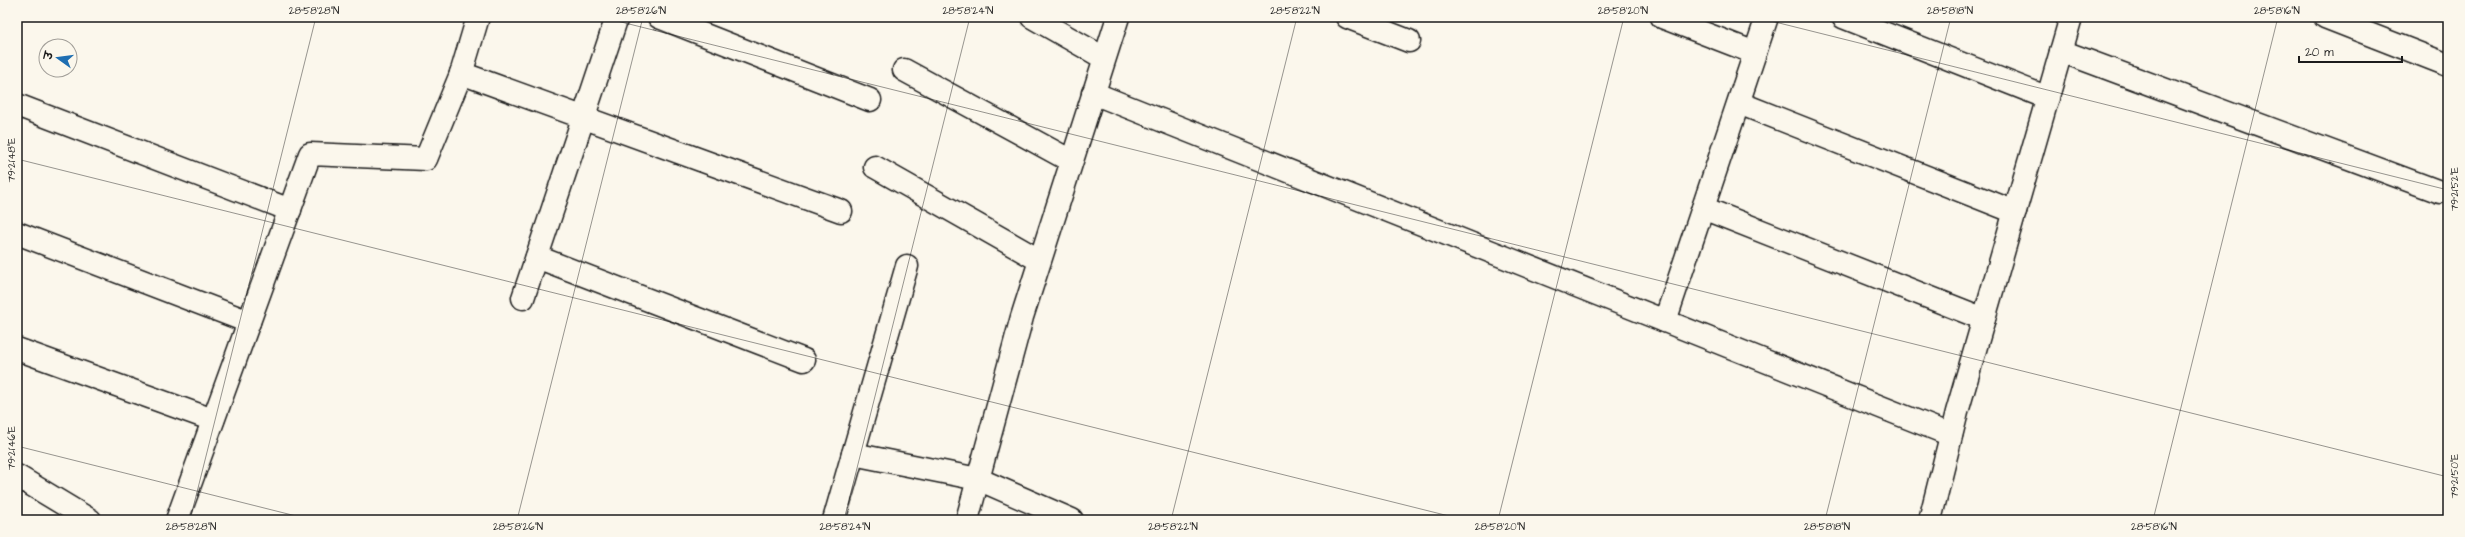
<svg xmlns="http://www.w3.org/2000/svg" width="2465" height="537" font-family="'Architects Daughter','Playpen Sans Deva',sans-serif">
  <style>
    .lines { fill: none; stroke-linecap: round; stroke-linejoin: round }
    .minor-casing { stroke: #1c1c1c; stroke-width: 25 }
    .minor { stroke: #fbf7ec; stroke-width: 22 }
    .ticks { fill: none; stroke: #1c1c1c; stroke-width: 1; stroke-opacity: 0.45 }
    .neatline { fill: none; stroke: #1c1c1c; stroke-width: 1.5 }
    .ticks-label { font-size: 10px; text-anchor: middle; fill: #1c1c1c }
  </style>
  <rect width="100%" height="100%" fill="#fbf7ec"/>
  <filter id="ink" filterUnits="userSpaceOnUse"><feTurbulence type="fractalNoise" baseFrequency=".025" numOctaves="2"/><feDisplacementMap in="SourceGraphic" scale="8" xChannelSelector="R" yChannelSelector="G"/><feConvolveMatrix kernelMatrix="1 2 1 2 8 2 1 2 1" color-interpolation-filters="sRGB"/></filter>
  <g filter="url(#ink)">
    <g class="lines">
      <g class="minor-casing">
        <g id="minor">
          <path d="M 659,17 L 870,100"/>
          <path d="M 1032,17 L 1104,58"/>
          <path d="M 1347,17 L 1409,41"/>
          <path d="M 1662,17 L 1755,53"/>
          <path d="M 1843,17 L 2048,98"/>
          <path d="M 2325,17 L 2448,65"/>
          <path d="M 2061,51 L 2440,192"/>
          <path d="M 904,70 L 1071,161"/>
          <path d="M 461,73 L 841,211"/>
          <path d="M 1093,93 L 1951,435"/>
          <path d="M 1739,103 L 2015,212"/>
          <path d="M 17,105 L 290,210"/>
          <path d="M 875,167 L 1039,260"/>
          <path d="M 1703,208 L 1984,319"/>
          <path d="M 17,233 L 249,322"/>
          <path d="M 537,257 L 804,360"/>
          <path d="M 523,298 L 617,17"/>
          <path d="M 1665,321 L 1767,17"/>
          <path d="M 17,349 L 213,420"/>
          <path d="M 853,454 L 978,479 L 1072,520"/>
          <path d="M 17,476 L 90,520"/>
          <path d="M 177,520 L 310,154 L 426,159 L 461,74 L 478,17"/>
          <path d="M 834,520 L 907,266"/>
          <path d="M 967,520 L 1022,317 L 1118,17"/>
          <path d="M 1930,520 L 1957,412 L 2071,17"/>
        </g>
      </g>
      <use href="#minor" class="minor"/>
    </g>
  </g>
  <path class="ticks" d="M 601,17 L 2448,477M 1755,17 L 2448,190M 17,159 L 1465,520M 17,446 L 312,520M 190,520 L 316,17M 517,520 L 643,17M 844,520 L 970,17M 1171,520 L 1297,17M 1498,520 L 1624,17M 1825,520 L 1951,17M 2153,520 L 2278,17"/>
  <rect width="2465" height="537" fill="none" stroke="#fbf7ec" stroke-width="44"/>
  <g transform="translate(58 58) rotate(284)"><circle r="19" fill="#fbf7ec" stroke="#a29f99"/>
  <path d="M0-3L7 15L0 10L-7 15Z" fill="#1f6fb2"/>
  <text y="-6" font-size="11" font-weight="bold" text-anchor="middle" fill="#1c1c1c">उ</text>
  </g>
  <path d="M2299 56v6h103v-6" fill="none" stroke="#1c1c1c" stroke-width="2"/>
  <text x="2305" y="56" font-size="12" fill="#1c1c1c" stroke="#fbf7ec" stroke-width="3" paint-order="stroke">20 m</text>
  <rect x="22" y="22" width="2421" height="493" class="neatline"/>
  <g class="ticks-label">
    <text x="314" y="14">28°58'28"N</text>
    <text x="641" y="14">28°58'26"N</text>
    <text x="968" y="14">28°58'24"N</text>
    <text x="1295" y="14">28°58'22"N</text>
    <text x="1623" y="14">28°58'20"N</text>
    <text x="1950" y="14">28°58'18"N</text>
    <text x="2277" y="14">28°58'16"N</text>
    <text transform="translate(11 160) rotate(-90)" y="4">79°21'48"E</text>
    <text transform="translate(2454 189) rotate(-90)" y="4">79°21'52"E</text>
    <text transform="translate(11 448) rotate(-90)" y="4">79°21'46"E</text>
    <text transform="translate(2454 476) rotate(-90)" y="4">79°21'50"E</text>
    <text x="191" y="530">28°58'28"N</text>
    <text x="518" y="530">28°58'26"N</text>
    <text x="845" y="530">28°58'24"N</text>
    <text x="1173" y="530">28°58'22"N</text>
    <text x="1500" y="530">28°58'20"N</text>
    <text x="1827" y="530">28°58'18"N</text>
    <text x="2154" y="530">28°58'16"N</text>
  </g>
</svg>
